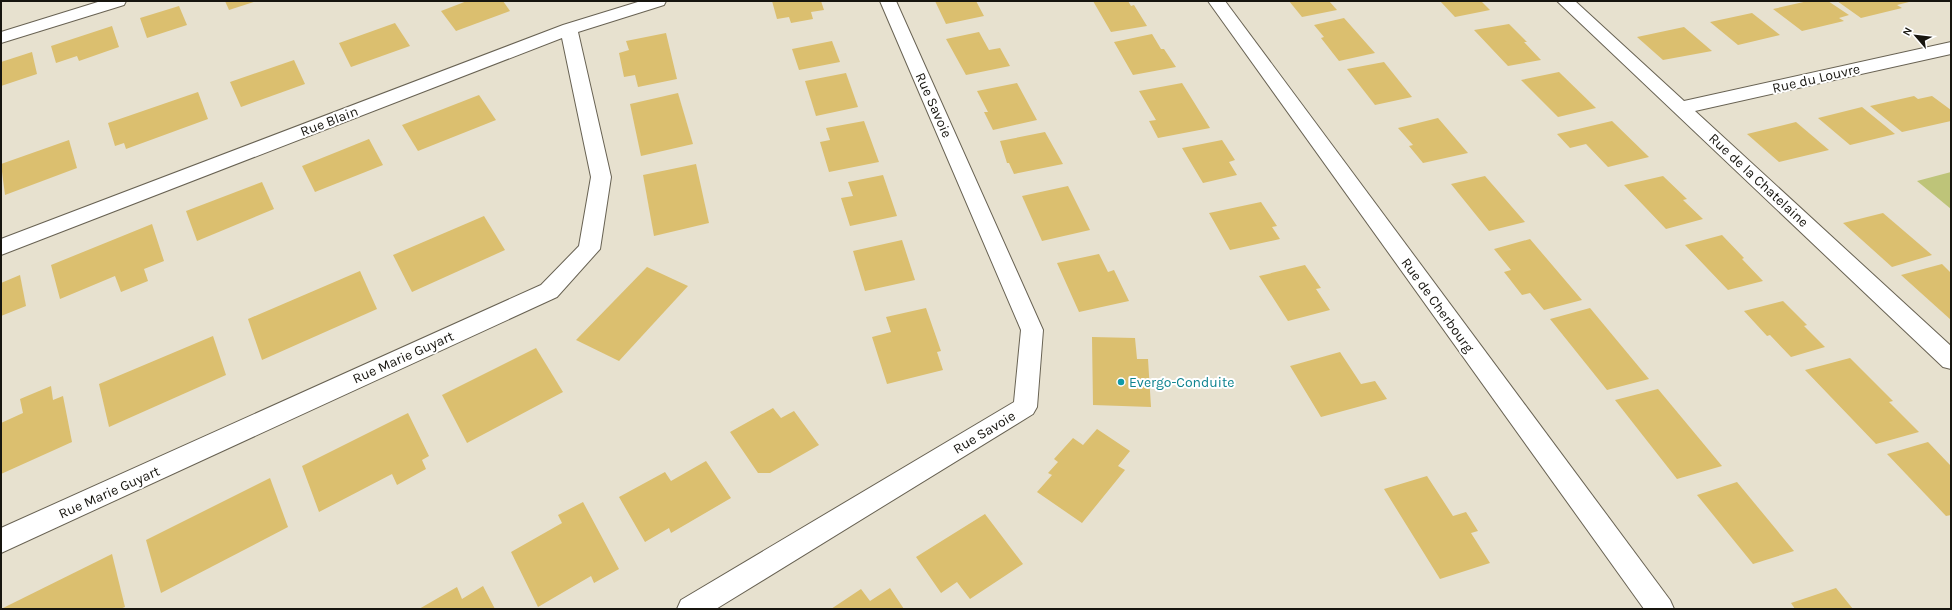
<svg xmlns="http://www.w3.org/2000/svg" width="1952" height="610" font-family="Karla,sans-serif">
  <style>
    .green { fill: #bec479 }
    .building { fill: #dbbf6f }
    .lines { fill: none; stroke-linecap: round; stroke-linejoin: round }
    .street-casing { stroke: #686253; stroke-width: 2 }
    .secondary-casing { stroke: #686253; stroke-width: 2 }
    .street { fill: #fff; fill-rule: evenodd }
    .secondary { fill: #fff; fill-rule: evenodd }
    .culture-dot { fill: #0f9aa8; stroke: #fff; stroke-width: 1.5 }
    .labels { text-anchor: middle; stroke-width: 4; stroke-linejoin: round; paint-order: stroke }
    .street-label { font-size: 14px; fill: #17150f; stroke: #fff }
    .culture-label { font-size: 14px; fill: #0d838f; stroke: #fff; text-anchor: start }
  </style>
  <rect width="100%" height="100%" fill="#e7e1cf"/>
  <path class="green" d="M 1951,172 L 1951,209 L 1917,181 Z"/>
  <g class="building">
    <path d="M 225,1 L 257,1 L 229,10 Z"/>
    <path d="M 467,1 L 503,1 L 510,11 L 456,31 L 441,11 Z"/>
    <path d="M 772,1 L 821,1 L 824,10 L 811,12 L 813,19 L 791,23 L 789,17 L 777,19 Z"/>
    <path d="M 935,1 L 976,1 L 984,16 L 946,24 Z"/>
    <path d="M 1093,1 L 1128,1 L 1131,6 L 1134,5 L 1147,26 L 1111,32 Z"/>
    <path d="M 1289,1 L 1329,1 L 1337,10 L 1302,17 Z"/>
    <path d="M 1440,1 L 1481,1 L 1490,10 L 1455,17 Z"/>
    <path d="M 1808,1 L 1828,1 L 1849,15 L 1839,18 L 1844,21 L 1802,31 L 1773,9 Z"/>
    <path d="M 1837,1 L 1909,1 L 1909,2 L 1897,5 L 1902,8 L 1861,18 Z"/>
    <path d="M 179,6 L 187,25 L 147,38 L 140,18 Z"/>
    <path d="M 1752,13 L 1780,35 L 1738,45 L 1710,22 Z"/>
    <path d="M 1344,18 L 1375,53 L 1339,61 L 1321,38 L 1324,37 L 1314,25 Z"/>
    <path d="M 395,23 L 410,46 L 351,67 L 339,43 Z"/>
    <path d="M 1509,24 L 1527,42 L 1524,42 L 1541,60 L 1508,66 L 1474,30 Z"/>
    <path d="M 112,26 L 119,47 L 79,61 L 77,56 L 56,63 L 51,46 Z"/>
    <path d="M 1684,27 L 1712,51 L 1663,60 L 1637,37 Z"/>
    <path d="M 979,32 L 989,50 L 1000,48 L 1010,66 L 966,75 L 946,39 Z"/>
    <path d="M 666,33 L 677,79 L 638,87 L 635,75 L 624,77 L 619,53 L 629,50 L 626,41 Z"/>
    <path d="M 1152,34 L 1161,49 L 1164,49 L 1176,67 L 1133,75 L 1114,42 Z"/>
    <path d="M 832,41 L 840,62 L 799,70 L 792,49 Z"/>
    <path d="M 32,52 L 37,74 L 1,86 L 1,62 Z"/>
    <path d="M 294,60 L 305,84 L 241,107 L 230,82 Z"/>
    <path d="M 1384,62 L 1412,97 L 1375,105 L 1347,69 Z"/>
    <path d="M 1559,72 L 1596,108 L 1558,117 L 1521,80 Z"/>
    <path d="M 846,73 L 858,107 L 816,116 L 805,81 Z"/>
    <path d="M 1017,83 L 1037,120 L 993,130 L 984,112 L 988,112 L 977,91 Z"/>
    <path d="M 1182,83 L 1210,128 L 1158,138 L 1149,121 L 1156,120 L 1139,91 Z"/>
    <path d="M 198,92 L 208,119 L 126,149 L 124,143 L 115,146 L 108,123 Z"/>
    <path d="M 678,93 L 693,144 L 641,156 L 630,104 Z"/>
    <path d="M 479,95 L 496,120 L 418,151 L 402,125 Z"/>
    <path d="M 1914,96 L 1918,99 L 1932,96 L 1951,110 L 1951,121 L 1902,132 L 1870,106 Z"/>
    <path d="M 1862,107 L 1895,134 L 1850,145 L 1818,118 Z"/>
    <path d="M 1438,118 L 1468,153 L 1423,163 L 1409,146 L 1413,145 L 1398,128 Z"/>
    <path d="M 864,121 L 879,162 L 829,172 L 820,142 L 830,140 L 826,128 Z"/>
    <path d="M 1612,121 L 1649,157 L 1608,167 L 1586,144 L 1570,148 L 1557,134 Z"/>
    <path d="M 1796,122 L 1829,150 L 1779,162 L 1747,134 Z"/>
    <path d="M 1045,132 L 1063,164 L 1014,174 L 1009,163 L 1007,163 L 1000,141 Z"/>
    <path d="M 369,139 L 383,165 L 315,192 L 302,166 Z"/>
    <path d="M 69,140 L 77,168 L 5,195 L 1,164 Z"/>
    <path d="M 1222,140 L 1235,160 L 1229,162 L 1237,175 L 1203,183 L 1182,148 Z"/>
    <path d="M 696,164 L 709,223 L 654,236 L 643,175 Z"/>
    <path d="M 883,175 L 897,216 L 850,226 L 841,198 L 853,196 L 848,182 Z"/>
    <path d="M 1485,176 L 1525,222 L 1489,231 L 1451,184 Z"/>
    <path d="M 1663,176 L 1687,199 L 1683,200 L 1703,219 L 1666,229 L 1624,185 Z"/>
    <path d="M 262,182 L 274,209 L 197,241 L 186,211 Z"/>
    <path d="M 1068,186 L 1090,230 L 1042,241 L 1022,196 Z"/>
    <path d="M 1261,202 L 1277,226 L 1272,227 L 1280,239 L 1230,250 L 1209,213 Z"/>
    <path d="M 1883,213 L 1932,255 L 1892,267 L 1843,223 Z"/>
    <path d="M 484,216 L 505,250 L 412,292 L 393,255 Z"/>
    <path d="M 152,224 L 164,261 L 144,269 L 148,281 L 121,292 L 115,276 L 60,299 L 51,265 Z"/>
    <path d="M 1722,235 L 1744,258 L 1742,259 L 1763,281 L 1728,290 L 1685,245 Z"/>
    <path d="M 1530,239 L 1582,300 L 1544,310 L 1530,293 L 1522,295 L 1504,272 L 1511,270 L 1494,249 Z"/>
    <path d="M 902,240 L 915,280 L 865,291 L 853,251 Z"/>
    <path d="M 1099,254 L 1108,272 L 1114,270 L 1129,301 L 1079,312 L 1057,263 Z"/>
    <path d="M 1942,264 L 1951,273 L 1951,320 L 1901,275 Z"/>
    <path d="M 1305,265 L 1321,288 L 1316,289 L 1330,310 L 1288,321 L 1259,276 Z"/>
    <path d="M 647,267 L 688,286 L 619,361 L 576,340 Z"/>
    <path d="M 360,271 L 377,309 L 262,360 L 248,319 Z"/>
    <path d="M 20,275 L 26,306 L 1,316 L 1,283 Z"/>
    <path d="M 1783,301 L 1807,325 L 1804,326 L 1825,347 L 1791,357 L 1770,335 L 1767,336 L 1744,311 Z"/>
    <path d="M 926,308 L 941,351 L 937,352 L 943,370 L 887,384 L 872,337 L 891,332 L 886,317 Z"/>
    <path d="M 1590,308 L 1649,379 L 1607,390 L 1550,319 Z"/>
    <path d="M 213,336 L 226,375 L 109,427 L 99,384 Z"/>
    <path d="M 1092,337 L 1135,338 L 1137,359 L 1148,359 L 1151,407 L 1093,405 Z"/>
    <path d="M 536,348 L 563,392 L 467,443 L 442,395 Z"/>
    <path d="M 1340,352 L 1361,384 L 1375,381 L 1387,399 L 1321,417 L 1290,366 Z"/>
    <path d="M 1850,358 L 1893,401 L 1889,402 L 1919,432 L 1876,444 L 1805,370 Z"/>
    <path d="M 51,386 L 53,400 L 63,396 L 72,442 L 1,474 L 1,423 L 23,413 L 20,399 Z"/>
    <path d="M 1658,389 L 1722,466 L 1677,479 L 1615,400 Z"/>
    <path d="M 773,408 L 781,418 L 794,411 L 819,445 L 770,473 L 758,473 L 730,432 Z"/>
    <path d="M 408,413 L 429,456 L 422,460 L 426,469 L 397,485 L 392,474 L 319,512 L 302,466 Z"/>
    <path d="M 1097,429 L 1130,451 L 1118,466 L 1125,470 L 1082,523 L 1037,492 L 1052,475 L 1048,473 L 1058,462 L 1054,459 L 1073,438 L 1083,445 Z"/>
    <path d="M 1928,442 L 1951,466 L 1951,515 L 1946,516 L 1887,454 Z"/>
    <path d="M 706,461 L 731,498 L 671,533 L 669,528 L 645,542 L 619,497 L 665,472 L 671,481 Z"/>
    <path d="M 1427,476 L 1453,516 L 1466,512 L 1478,531 L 1471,533 L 1490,563 L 1440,579 L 1384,489 Z"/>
    <path d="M 270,478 L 288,527 L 161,593 L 146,540 Z"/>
    <path d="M 1737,482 L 1794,551 L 1753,564 L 1697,495 Z"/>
    <path d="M 583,502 L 619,569 L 594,583 L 591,576 L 538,607 L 511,552 L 562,523 L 558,515 Z"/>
    <path d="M 985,514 L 1023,564 L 970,599 L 957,582 L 941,593 L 916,557 Z"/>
    <path d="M 112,554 L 125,607 L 120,609 L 1,609 Z"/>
    <path d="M 483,586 L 495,609 L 419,609 L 457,587 L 462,599 Z"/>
    <path d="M 890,588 L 904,609 L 831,609 L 861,589 L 870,601 Z"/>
    <path d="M 1836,588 L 1853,609 L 1795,609 L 1791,603 Z"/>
  </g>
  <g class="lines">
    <g class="street-casing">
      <g id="street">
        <path d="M 101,1 L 126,1 L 124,5 L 1,43 L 1,32 Z"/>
        <path d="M 641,1 L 666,1 L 664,5 L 578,32 L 611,177 L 600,249 L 557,297 L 1,553 L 1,528 L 541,285 L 579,246 L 591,177 L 562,38 L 1,255 L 1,239 L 563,25 Z"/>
        <path d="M 880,1 L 896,1 L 1043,330 L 1037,407 L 1033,414 L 716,609 L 677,609 L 681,600 L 1014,402 L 1021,330 Z"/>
        <path d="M 1557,1 L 1575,1 L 1684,101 L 1951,42 L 1951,54 L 1695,111 L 1951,346 L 1951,369 L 1943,367 Z"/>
      </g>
    </g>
    <g class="secondary-casing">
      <path id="secondary" d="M 1208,1 L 1225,1 L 1670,600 L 1674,609 L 1644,609 Z"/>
    </g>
    <use href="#street" class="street"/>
    <use href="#secondary" class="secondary"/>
  </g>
  <circle class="culture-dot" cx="1121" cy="382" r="4"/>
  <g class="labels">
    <g class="street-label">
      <text transform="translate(1816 78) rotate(-13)" y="5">Rue du Louvre</text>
      <text transform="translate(934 105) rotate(66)" y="5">Rue Savoie</text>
      <text transform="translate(329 121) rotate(-21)" y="5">Rue Blain</text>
      <text transform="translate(1759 180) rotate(43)" y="5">Rue de la Chatelaine</text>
      <text transform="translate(1438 305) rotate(54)" y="5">Rue de Cherbourg</text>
      <text transform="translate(403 357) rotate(-24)" y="5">Rue Marie Guyart</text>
      <text transform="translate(984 432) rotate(-31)" y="5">Rue Savoie</text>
      <text transform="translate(109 492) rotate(-24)" y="5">Rue Marie Guyart</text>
    </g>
    <g class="culture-label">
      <text x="1129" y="387">Evergo-Conduite</text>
    </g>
  </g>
  <rect width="1952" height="610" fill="none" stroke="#17150f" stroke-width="4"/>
  <g transform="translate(1916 36) rotate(298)" stroke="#ffffff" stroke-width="3" paint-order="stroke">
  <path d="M0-3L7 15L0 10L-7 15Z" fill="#17150f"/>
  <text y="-6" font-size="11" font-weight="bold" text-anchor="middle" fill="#17150f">N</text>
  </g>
</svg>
